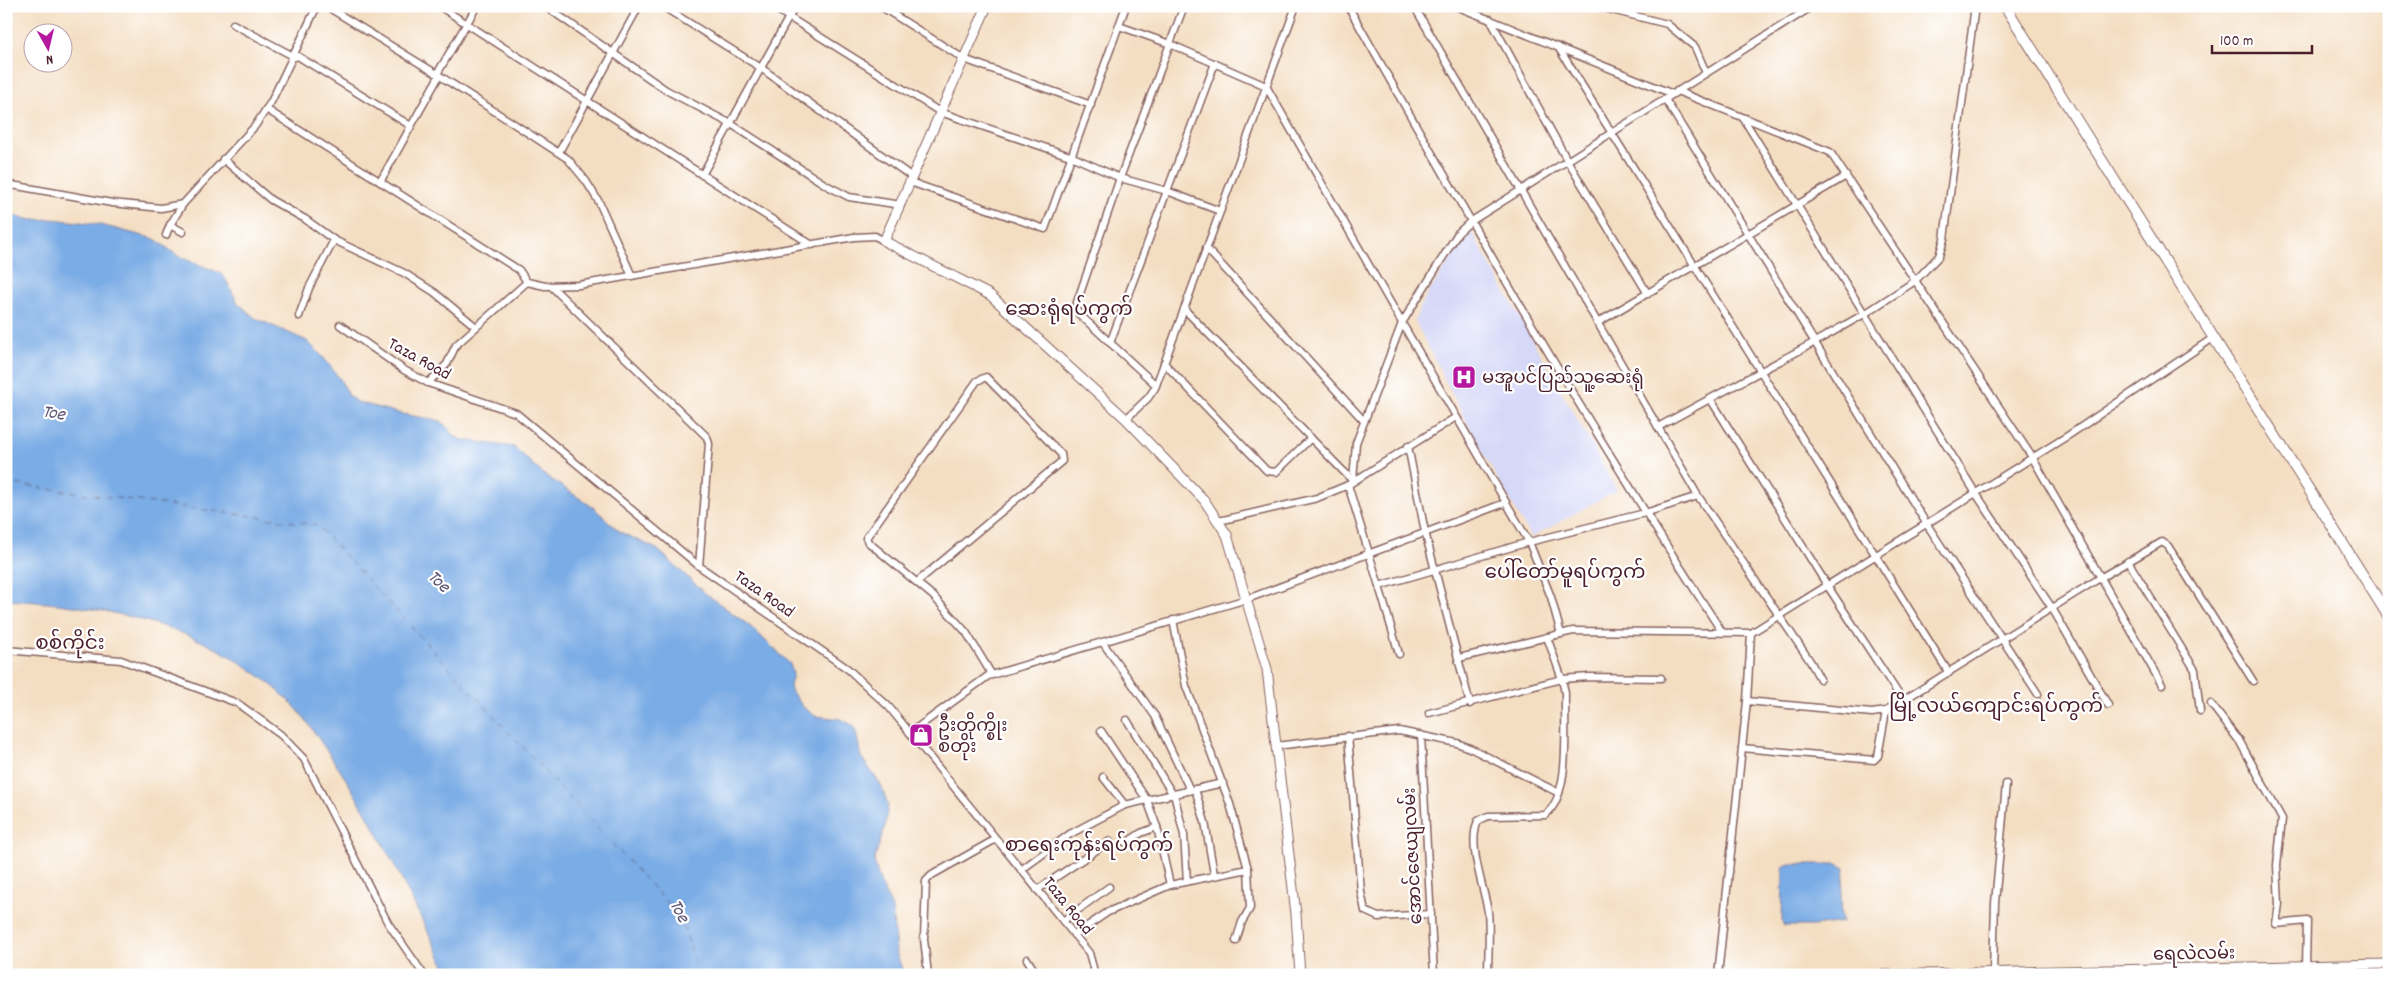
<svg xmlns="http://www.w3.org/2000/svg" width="2395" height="981" font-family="Dekko,'Noto Sans Myanmar',sans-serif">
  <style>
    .built { fill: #d6d8f8 }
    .water { fill: #7aace5; stroke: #626688 }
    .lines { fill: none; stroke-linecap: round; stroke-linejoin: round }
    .ferry { stroke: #5d5775; stroke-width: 1; stroke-dasharray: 6 5; stroke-linecap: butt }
    .street-casing { stroke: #866260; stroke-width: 9 }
    .secondary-casing { stroke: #866260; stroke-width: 11 }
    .primary-casing { stroke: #866260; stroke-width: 12 }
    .street { stroke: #fff; stroke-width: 6 }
    .secondary { stroke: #fff; stroke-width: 9 }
    .primary { stroke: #fff; stroke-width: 10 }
    .labels { text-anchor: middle; stroke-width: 4.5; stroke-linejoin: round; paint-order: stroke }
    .street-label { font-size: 18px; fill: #4a1f2b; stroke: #fff }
    .poi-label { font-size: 18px; fill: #4a1f2b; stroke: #fff; text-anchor: start }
    .water-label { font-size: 19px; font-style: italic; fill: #5d5775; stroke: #fff }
    .quarter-label { font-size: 20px; fill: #4a1f2b; stroke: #fff }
  </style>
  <rect width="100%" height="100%" fill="#fff"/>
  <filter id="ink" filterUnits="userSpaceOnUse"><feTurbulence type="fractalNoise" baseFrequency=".02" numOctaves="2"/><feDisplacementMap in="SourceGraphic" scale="10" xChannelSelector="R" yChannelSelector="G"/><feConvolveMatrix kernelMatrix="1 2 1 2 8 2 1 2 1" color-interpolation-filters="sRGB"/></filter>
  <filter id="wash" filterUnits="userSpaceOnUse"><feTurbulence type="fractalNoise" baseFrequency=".0096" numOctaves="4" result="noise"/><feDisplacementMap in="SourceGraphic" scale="20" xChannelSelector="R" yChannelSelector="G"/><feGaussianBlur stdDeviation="1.12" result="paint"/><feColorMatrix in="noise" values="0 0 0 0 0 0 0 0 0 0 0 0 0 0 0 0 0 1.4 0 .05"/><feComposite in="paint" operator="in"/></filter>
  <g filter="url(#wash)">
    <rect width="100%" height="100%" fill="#f4dec2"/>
    <path class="built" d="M 1470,229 L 1617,490 L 1531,538 L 1473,435 L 1415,321 L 1420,306 Z"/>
    <g class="water">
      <path d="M 6,214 L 32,220 L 52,219 L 97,224 L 155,239 L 178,256 L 220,273 L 225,278 L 238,303 L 255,318 L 307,341 L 323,357 L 340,379 L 350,397 L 357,402 L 402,414 L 441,421 L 456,437 L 463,440 L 514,447 L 542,473 L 594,508 L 620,532 L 657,549 L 705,593 L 751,627 L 790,664 L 793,674 L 790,686 L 792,692 L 803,707 L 815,716 L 841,719 L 852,725 L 856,732 L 861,757 L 881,785 L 888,805 L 885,826 L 874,861 L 880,882 L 892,908 L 896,952 L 904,975 L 449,975 C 412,900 377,824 330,755 C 316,736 304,714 286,698 C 210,626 107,605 6,600 Z"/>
      <path d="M 1789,864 L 1837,864 L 1845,868 L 1841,899 L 1842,922 L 1814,926 L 1784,926 L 1782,922 L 1783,867 Z"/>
    </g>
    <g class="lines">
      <path class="ferry" d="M 6,483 L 317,525 L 682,919 L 698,975"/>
    </g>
  </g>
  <g filter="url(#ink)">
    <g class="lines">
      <g class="street-casing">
        <g id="street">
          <path d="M 326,6 L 437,74 L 568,159 L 586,181 L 599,202 L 632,276"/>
          <path d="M 439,6 L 812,245"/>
          <path d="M 545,6 L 666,90 L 731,124 L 826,185 L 849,197 L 901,205"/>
          <path d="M 662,6 L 761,68 L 912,177"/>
          <path d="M 771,6 L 940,112 L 1073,157 L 1120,178 L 1167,191 L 1220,211"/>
          <path d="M 880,6 L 964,59 L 1091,105"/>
          <path d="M 1348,6 C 1468,218 1589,428 1722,632"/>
          <path d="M 1414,6 L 1698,496 L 1810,661 L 1820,679"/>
          <path d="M 1456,6 L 1673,94"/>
          <path d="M 1596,6 L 1667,24 L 1695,47 L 1706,73"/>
          <path d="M 1490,19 L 1567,160 L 1648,294"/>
          <path d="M 233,24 L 295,57"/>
          <path d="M 1119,26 L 1170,44 L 1266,86 L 1402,323 L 1356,443 L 1353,481"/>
          <path d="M 1558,47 L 1949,673"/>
          <path d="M 296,55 L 411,126"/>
          <path d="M 1677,91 L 1830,152 L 2032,457 L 2162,685"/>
          <path d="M 1665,99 L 1926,523 L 2038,694"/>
          <path d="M 266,109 L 519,270 L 527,282 L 545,286 L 579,285 L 854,237 L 875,236 L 884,241"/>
          <path d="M 1743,118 L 1975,492 L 2052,608 L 2108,705"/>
          <path d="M 559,152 L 639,6"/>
          <path d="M 223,159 L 271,200 L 305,219 L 334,240 L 404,273 L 434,292 L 476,327"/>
          <path d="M 702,175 L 795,6"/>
          <path d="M 380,182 L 439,76 L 437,74 L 477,6"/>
          <path d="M 910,182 L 1045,229 L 1126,6"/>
          <path d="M 6,184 L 112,203 L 161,208 L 183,204 L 255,126 L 271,102 L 317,6"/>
          <path d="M 183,204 L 170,225 L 183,232"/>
          <path d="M 166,235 L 170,225"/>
          <path d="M 1206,248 L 1364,421"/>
          <path d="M 551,286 L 707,437 L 709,444 L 699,566"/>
          <path d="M 1184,309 L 1353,481"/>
          <path d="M 299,316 L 309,288 L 334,240"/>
          <path d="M 1597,323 L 1846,176"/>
          <path d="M 340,325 L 404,370 L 428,383 L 516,413 L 699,566 L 848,669 L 889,707 L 1089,953 L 1095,975"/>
          <path d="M 1110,343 L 1215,63"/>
          <path d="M 1164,363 L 1267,471 L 1276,472 L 1311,438"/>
          <path d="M 428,383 L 447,364 L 456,345 L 527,282"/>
          <path d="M 1156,385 L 1079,314 L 1076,305 L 1120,178 L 1184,6"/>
          <path d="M 1711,400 L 1827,585 L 1903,701"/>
          <path d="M 1126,419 L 1148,398 L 1155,388 L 1296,6"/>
          <path d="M 1658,427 L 1815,342 L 1866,313 L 1915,281 L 1939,256 L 1944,239 L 1975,6"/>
          <path d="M 1408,446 L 1425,532 L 1470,704"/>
          <path d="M 1348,485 L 1379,586 L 1529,542 L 1645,513 L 1698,496"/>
          <path d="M 1219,521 L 1317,498 L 1348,485 L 1456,417"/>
          <path d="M 2128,561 L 2195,670 L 2200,711"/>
          <path d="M 917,582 L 1062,461 L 1061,454 L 986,377 L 977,381 L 866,538 L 868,542 L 933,596 L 966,632 L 992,675"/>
          <path d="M 1379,586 L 1399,654"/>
          <path d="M 1173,620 L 1186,686 L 1230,804 L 1248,869 L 1250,908 L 1242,922 L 1236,941"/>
          <path d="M 1561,634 L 1551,597 L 1529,542 L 1402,323 L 1458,233 L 1470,222 L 1813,6"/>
          <path d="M 1103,643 L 1155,716 L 1190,790"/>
          <path d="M 6,650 L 121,660 L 237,703 L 281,735 L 304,759 L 388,923 L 424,975"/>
          <path d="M 1459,658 L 1573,631 L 1751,633 L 2069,435 L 2213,338"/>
          <path d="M 1747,701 L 1872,713 L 1886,711 L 2100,578 L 2162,542 L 2168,546 L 2253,681"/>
          <path d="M 2211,704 L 2240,742 L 2282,819 L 2277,865 L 2279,904 L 2276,924 L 2307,921 L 2306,966"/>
          <path d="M 1429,713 L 1562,679 L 1589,677 L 1661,678"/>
          <path d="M 1127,720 L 1175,798 L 1184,835 L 1187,881"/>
          <path d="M 1101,731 L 1147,800 L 1157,827 L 1170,885"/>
          <path d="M 910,733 L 988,676 L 1247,599 L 1505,503"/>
          <path d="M 1421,735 L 1434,975"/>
          <path d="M 1348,736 L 1361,892 L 1365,911 L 1378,917 L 1431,914"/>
          <path d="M 1276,746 L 1399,731 L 1457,743 L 1472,749 L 1559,793"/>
          <path d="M 1742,748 L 1874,760 L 1878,756 L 1886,711"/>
          <path d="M 1103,777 L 1125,805"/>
          <path d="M 1195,789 L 1205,822 L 1214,874"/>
          <path d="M 1126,843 L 1141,833 L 1157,827"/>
          <path d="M 1021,870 L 1070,834 L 1125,805 L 1223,783"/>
          <path d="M 1037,890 L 1110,841"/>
          <path d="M 1063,921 L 1109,887"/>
          <path d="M 1074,935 L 1108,912 L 1170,885 L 1248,869"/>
          <path d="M 1027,959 L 1037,975"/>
          <path d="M 1993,972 L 1995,903 L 2006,784"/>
          <path d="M 928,975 L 924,939 L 926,881 L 932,875 L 996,839"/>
          <path d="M 1488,975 C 1488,954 1490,933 1488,912 C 1484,886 1467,846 1478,821 L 1488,816 L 1545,815 C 1572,795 1564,724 1565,693 L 1562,679 L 1547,637"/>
          <path d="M 1718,975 L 1747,701 L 1751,633"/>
          <path d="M 2338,975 L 2339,966"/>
        </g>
      </g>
      <g class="secondary-casing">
        <g id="secondary">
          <path d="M 987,6 L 884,241 L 990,295 L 1125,418 L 1204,500 L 1227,535 L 1267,669 L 1296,914 L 1300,975"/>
          <path d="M 1880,975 L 2389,964"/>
        </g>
      </g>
      <g class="primary-casing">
        <path id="primary" d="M 2005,6 L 2389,617"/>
      </g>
      <use href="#street" class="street"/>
      <use href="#secondary" class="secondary"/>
      <use href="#primary" class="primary"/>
    </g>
  </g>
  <defs>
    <g id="hospital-square" transform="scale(1.25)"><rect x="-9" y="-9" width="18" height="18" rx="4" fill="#b5179e" stroke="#fff"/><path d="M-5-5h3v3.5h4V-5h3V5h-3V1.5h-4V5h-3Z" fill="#fff"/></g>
    <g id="shop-square" transform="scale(1.25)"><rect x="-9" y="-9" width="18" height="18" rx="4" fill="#b5179e" stroke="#fff"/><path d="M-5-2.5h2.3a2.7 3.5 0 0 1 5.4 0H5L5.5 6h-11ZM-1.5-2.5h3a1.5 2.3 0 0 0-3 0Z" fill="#fff"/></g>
  </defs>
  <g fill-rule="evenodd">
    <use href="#hospital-square" x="1464" y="377"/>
    <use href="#shop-square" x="921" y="735"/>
  </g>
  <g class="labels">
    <g class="street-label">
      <text transform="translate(420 358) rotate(29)" y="6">Taza Road</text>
      <text transform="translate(765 593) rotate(35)" y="6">Taza Road</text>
      <text transform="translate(1412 856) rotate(-93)" y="6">အောင်ဇေယျလမ်း</text>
      <text transform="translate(1069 905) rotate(51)" y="6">Taza Road</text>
      <text transform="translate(2194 953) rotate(-1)" y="6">ရေလဲလမ်း</text>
    </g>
    <g class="poi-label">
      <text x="1482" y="383">မအူပင်ပြည်သူ့ဆေးရုံ</text>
      <text x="938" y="731">ဦးတိုက္စိုး<tspan x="938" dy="21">စတိုး</tspan></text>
    </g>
    <g class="water-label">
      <text transform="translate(54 411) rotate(9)" y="7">Toe</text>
      <text transform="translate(440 580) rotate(43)" y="7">Toe</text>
      <text transform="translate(681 910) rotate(62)" y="7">Toe</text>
    </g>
    <g class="quarter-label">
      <text x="1069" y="315">ဆေးရုံရပ်ကွက်</text>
      <text x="1565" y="578">ပေါ်တော်မူရပ်ကွက်</text>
      <text x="70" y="649">စစ်ကိုင်း</text>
      <text x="1996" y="712">မြို့လယ်ကျောင်းရပ်ကွက်</text>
      <text x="1089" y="851">စာရေးကုန်းရပ်ကွက်</text>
    </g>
  </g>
  <rect width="2395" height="981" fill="none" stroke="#fff" stroke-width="25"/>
  <g transform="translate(48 48) rotate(172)"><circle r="24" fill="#ffffff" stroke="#b7a5aa"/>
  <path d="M0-4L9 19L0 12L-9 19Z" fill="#b5179e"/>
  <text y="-8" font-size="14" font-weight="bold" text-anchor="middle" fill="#4a1f2b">N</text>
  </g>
  <path d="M2212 45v8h100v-8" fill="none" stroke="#4a1f2b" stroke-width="2.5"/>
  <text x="2220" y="45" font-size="15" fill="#4a1f2b" stroke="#ffffff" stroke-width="4" paint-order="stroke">100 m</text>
</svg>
